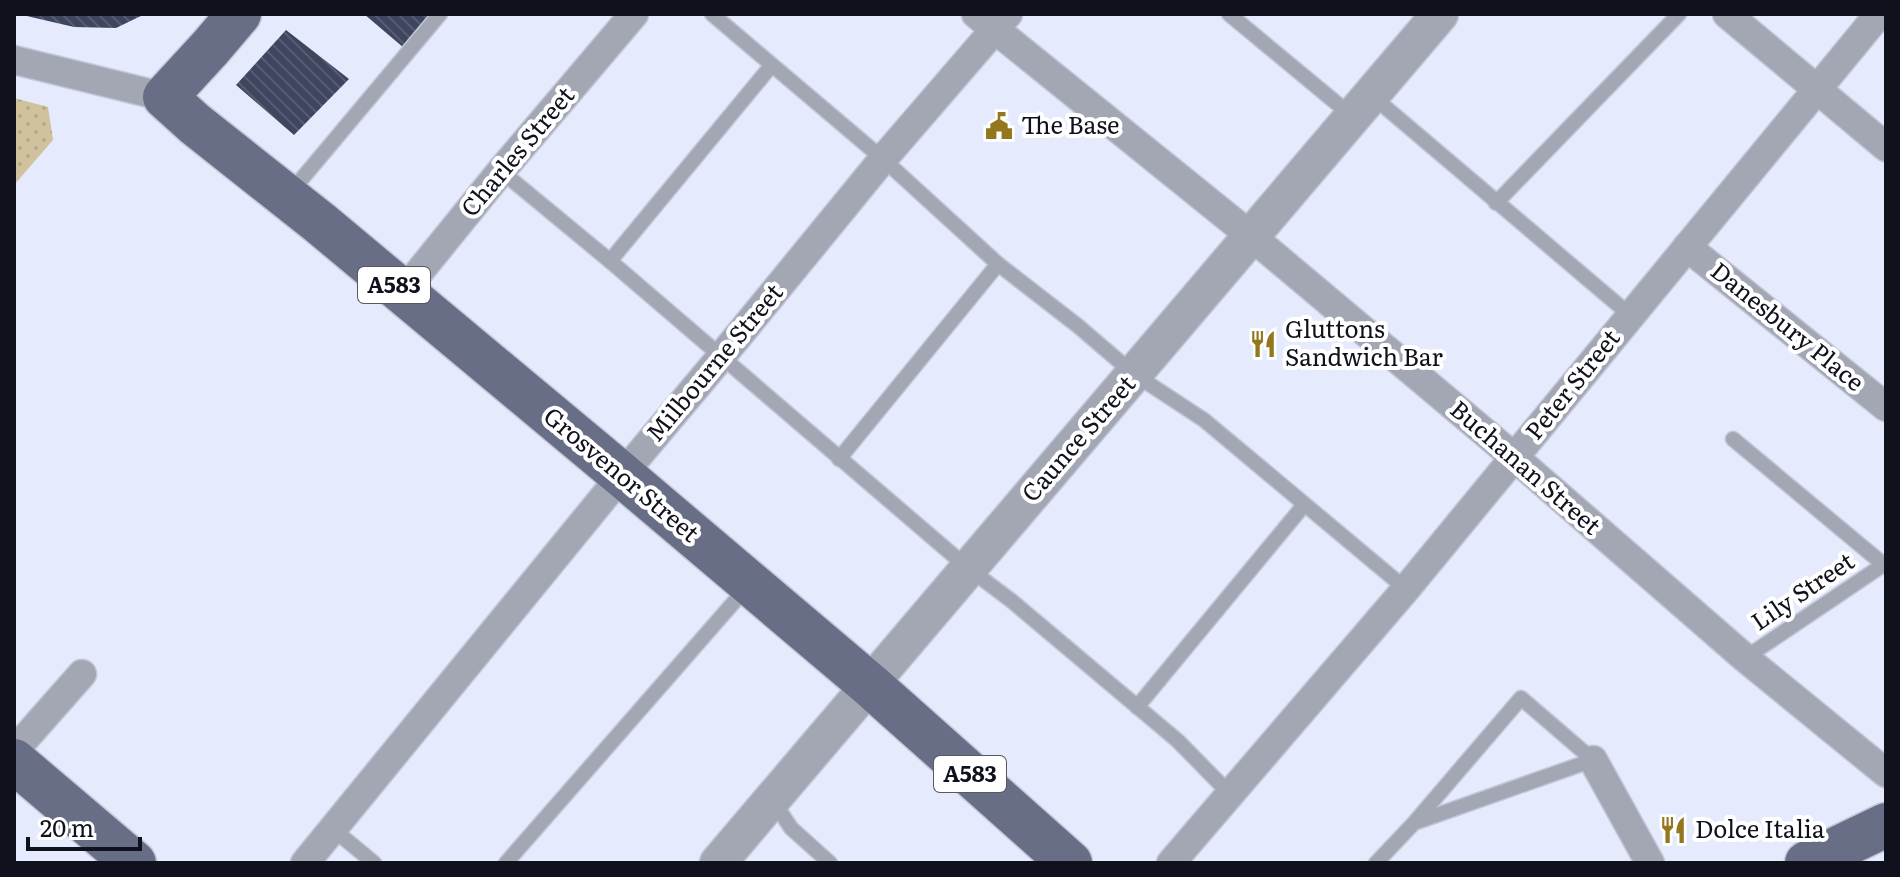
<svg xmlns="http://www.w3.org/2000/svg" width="1900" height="877" font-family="Literata,serif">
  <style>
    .grass { fill: url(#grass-dots) }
    .building { fill: url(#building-back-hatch) }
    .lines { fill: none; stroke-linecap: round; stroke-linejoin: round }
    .service-casing { stroke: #c3c7d9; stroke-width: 17 }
    .minor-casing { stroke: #c3c7d9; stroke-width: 31 }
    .tertiary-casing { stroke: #c3c7d9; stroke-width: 39 }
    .primary-casing { stroke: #c3c7d9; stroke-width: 47 }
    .service { stroke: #a3a7b4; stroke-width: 14 }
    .minor { stroke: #a3a7b4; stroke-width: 28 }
    .tertiary { stroke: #a3a7b4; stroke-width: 36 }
    .primary { stroke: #676e85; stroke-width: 44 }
    .labels { text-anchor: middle; stroke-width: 8; stroke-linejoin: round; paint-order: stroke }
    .shield { fill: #fff; stroke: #575860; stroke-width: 2 }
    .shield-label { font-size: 22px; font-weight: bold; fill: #0f111c }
    .poi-label { font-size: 24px; fill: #0f111c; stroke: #fff; text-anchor: start }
    .street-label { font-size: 24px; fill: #0f111c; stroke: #fff }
  </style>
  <defs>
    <pattern id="grass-dots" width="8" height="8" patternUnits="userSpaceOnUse" patternTransform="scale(2)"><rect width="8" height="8" fill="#d0c29c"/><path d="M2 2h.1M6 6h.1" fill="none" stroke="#b1a686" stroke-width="1.8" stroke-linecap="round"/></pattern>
    <pattern id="building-back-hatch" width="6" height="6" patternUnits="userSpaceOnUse" patternTransform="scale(2)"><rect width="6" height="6" fill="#3e455e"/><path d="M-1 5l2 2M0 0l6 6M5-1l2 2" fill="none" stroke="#565c71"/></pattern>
  </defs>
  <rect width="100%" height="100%" fill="#e5eafd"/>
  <path class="grass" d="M 14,98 L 48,107 L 53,140 L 14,185 Z"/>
  <g class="building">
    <path d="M 18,14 L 145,14 L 116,28 L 74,27 Z"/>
    <path d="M 364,14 L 431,14 L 404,48 Z"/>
    <path d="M 286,30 L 349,79 L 294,135 L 236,85 Z"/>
  </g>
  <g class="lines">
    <g class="service-casing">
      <g id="service">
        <path d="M 712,14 L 883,159 L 998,264 L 1078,326 L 1134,374 L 1204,420 L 1406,589"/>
        <path d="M 1229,14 L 1352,116"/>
        <path d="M 1371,95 L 1630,315"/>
        <path d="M 501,171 L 610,261 L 968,568 L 1013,602 L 1178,741 L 1230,794"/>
        <path d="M 290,193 L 440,14"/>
        <path d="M 1496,203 L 1679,14"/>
        <path d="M 610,261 L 771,66"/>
        <path d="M 1733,439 L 1883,564"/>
        <path d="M 839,459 L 998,264"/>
        <path d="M 1745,658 L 1886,563"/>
        <path d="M 1137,707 L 1304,505"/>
        <path d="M 772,799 L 791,828 L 830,863"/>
        <path d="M 333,829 L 374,863"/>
        <path d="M 506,863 L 748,586"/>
        <path d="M 1376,863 L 1414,823 L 1521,698 L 1593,760 L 1414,823"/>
      </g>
    </g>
    <g class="minor-casing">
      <g id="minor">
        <path d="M 976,14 L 1251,236 L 1514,457 L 1745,658 L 1886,773"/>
        <path d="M 1727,14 L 1886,147"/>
        <path d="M 14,60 L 165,97"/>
        <path d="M 1687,247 L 1886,407"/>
        <path d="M 403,292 L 501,171 L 634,14"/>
        <path d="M 14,751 L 82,674"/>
        <path d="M 1593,760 L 1650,863"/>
        <path d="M 305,863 L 622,475 L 721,357 L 883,159 L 1008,14"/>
        <path d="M 1171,863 L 1406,589 L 1879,14"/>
      </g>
    </g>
    <g class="tertiary-casing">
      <path id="tertiary" d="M 718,863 L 1440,14"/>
    </g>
    <g class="primary-casing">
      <g id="primary">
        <path d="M 239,14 L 211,47 L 165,97 L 195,124 L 320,223 L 622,475 L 870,685 L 1070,863"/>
        <path d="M 14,761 L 134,863"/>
        <path d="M 1807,863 L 1886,825"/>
      </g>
    </g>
    <use href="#service" class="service"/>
    <use href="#minor" class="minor"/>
    <use href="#tertiary" class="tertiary"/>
    <use href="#primary" class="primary"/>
  </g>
  <defs>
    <g id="civic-bare" transform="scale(2.16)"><path d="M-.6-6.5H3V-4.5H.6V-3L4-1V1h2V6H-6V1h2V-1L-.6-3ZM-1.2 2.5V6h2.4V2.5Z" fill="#92771d" stroke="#fff" stroke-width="2.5" paint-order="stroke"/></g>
    <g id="restaurant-bare" transform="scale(2.16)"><path d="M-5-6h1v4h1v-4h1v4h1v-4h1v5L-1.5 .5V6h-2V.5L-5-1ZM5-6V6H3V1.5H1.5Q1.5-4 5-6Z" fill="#92771d" stroke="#fff" stroke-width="2.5" paint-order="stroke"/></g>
  </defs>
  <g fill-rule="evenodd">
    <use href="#civic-bare" x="999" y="126"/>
    <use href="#restaurant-bare" x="1263" y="344"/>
    <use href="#restaurant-bare" x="1673" y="830"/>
  </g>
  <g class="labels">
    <g class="shield">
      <rect x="358" y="267" width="72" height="36" rx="6"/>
      <rect x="934" y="756" width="72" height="36" rx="6"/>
    </g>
    <g class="shield-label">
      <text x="394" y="293">A583</text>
      <text x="970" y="782">A583</text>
    </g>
    <g class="poi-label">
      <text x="1021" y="134">The Base</text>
      <text x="1285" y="338">Gluttons<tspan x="1285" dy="28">Sandwich Bar</tspan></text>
      <text x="1695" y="838">Dolce Italia</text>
    </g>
    <g class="street-label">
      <text transform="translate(518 152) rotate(-50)" y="8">Charles Street</text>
      <text transform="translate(1787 327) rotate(39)" y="8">Danesbury Place</text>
      <text transform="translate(715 363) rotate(-50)" y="8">Milbourne Street</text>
      <text transform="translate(1573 385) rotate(-51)" y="8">Peter Street</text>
      <text transform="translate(1079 439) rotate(-49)" y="8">Caunce Street</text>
      <text transform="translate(1525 468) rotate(41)" y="8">Buchanan Street</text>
      <text transform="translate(621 475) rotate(40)" y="8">Grosvenor Street</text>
      <text transform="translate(1803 592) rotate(-34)" y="8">Lily Street</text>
    </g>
  </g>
  <rect width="1900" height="877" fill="none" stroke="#0f111c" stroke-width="32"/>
  <path d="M28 837v12h112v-12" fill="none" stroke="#0f111c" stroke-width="4"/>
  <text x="40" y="837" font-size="24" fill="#0f111c" stroke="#ffffff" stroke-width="6" paint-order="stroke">20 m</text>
</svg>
